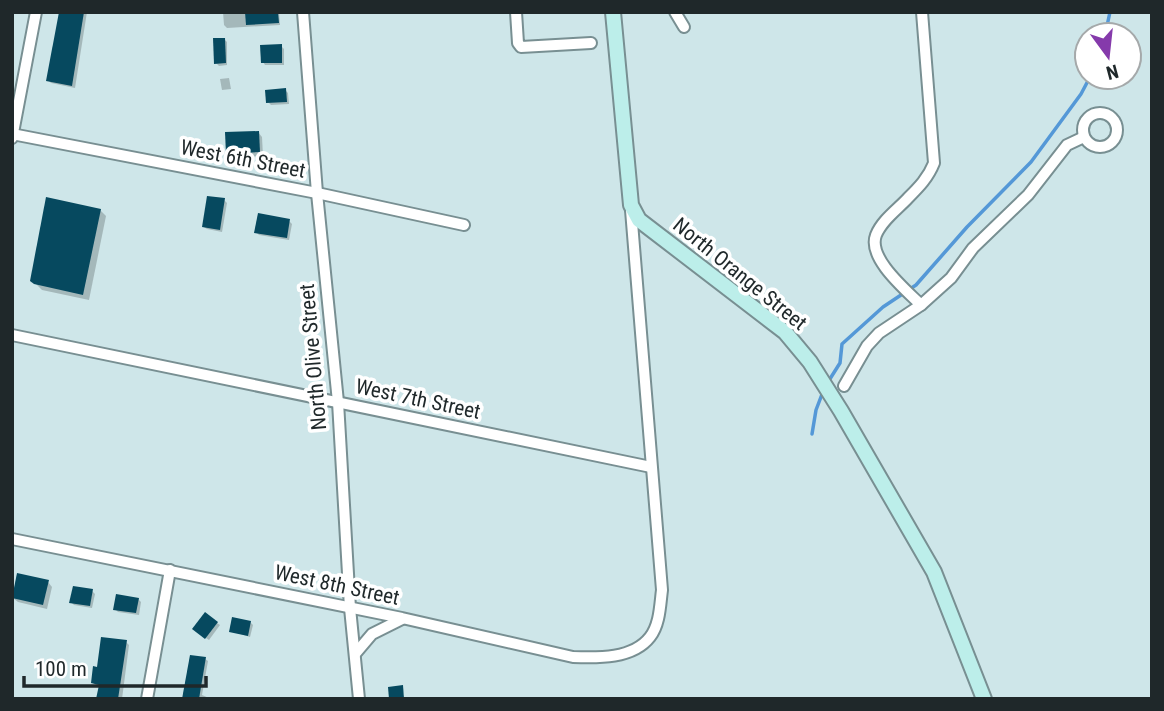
<svg xmlns="http://www.w3.org/2000/svg" width="1164" height="711" font-family="'Roboto Condensed',sans-serif">
  <style>
    .shadow { fill: #0003 }
    .lines { fill: none; stroke-linecap: round; stroke-linejoin: round }
    .stream { stroke: #5498d7; stroke-width: 3.5 }
    .building { fill: #06495f }
    .street-casing { stroke: #788f92; stroke-width: 14 }
    .secondary-casing { stroke: #788f92; stroke-width: 18 }
    .street { stroke: #fff; stroke-width: 10 }
    .secondary { stroke: #bceeea; stroke-width: 14 }
    .labels { text-anchor: middle; stroke-width: 7; stroke-linejoin: round; paint-order: stroke }
    .street-label { font-size: 21px; fill: #1f282a; stroke: #fff }
  </style>
  <rect width="100%" height="100%" fill="#cee6e9"/>
  <g class="shadow">
    <path d="M 61,12 L 87,12 L 75,88 L 51,83 L 48,80 Z"/>
    <path d="M 223,12 L 279,12 L 280,25 L 227,28 L 224,25 Z"/>
    <path d="M 224,39 L 227,42 L 227,65 L 219,66 L 216,63 Z"/>
    <path d="M 281,46 L 284,49 L 284,65 L 265,65 L 263,62 Z"/>
    <path d="M 220,79 L 229,78 L 231,89 L 222,90 Z"/>
    <path d="M 285,90 L 288,93 L 289,104 L 271,105 L 268,102 Z"/>
    <path d="M 258,132 L 262,137 L 263,156 L 232,158 L 228,153 Z"/>
    <path d="M 224,200 L 227,203 L 222,232 L 207,229 L 204,227 Z"/>
    <path d="M 100,210 L 106,216 L 89,300 L 42,290 L 32,280 Z"/>
    <path d="M 289,221 L 292,224 L 289,240 L 259,235 L 256,232 Z"/>
    <path d="M 48,582 L 52,587 L 47,609 L 18,602 L 13,598 Z"/>
    <path d="M 92,591 L 95,594 L 92,608 L 74,605 L 71,602 Z"/>
    <path d="M 138,599 L 141,602 L 139,615 L 118,612 L 115,609 Z"/>
    <path d="M 250,622 L 253,625 L 250,637 L 231,631 Z"/>
    <path d="M 217,623 L 220,625 L 209,640 L 197,632 Z"/>
    <path d="M 126,642 L 129,645 L 122,699 L 98,699 L 100,687 L 93,683 Z"/>
    <path d="M 205,659 L 208,661 L 202,695 L 209,698 L 183,699 Z"/>
  </g>
  <g class="lines">
    <g class="stream">
      <path d="M 1105,35 L 1110,12"/>
      <path d="M 828,382 L 840,363 L 842,344 L 883,307 L 916,285 L 967,227 L 1031,162 L 1081,94 L 1090,77"/>
      <path d="M 812,434 L 816,410 L 824,389"/>
    </g>
  </g>
  <g class="building">
    <path d="M 59,12 L 84,12 L 72,86 L 46,81 Z"/>
    <path d="M 245,12 L 278,12 L 279,23 L 246,25 Z"/>
    <path d="M 213,38 L 225,38 L 226,63 L 214,64 Z"/>
    <path d="M 282,44 L 282,63 L 261,63 L 260,45 Z"/>
    <path d="M 286,88 L 287,102 L 266,103 L 265,90 Z"/>
    <path d="M 259,131 L 260,152 L 226,154 L 225,132 Z"/>
    <path d="M 207,196 L 225,198 L 220,230 L 202,227 Z"/>
    <path d="M 46,197 L 101,209 L 83,295 L 34,284 L 30,281 Z"/>
    <path d="M 258,213 L 290,219 L 287,238 L 254,233 Z"/>
    <path d="M 17,573 L 49,580 L 43,605 L 12,598 Z"/>
    <path d="M 73,586 L 93,589 L 90,606 L 69,603 Z"/>
    <path d="M 116,594 L 139,598 L 136,613 L 113,610 Z"/>
    <path d="M 205,612 L 218,622 L 205,639 L 192,629 Z"/>
    <path d="M 232,617 L 251,621 L 248,636 L 229,632 Z"/>
    <path d="M 101,637 L 127,640 L 118,699 L 96,699 L 99,685 L 91,683 L 93,666 L 97,667 Z"/>
    <path d="M 190,655 L 206,657 L 199,699 L 182,699 Z"/>
    <path d="M 403,685 L 404,699 L 389,699 L 388,687 Z"/>
  </g>
  <g class="lines">
    <g class="street-casing">
      <g id="street">
        <path d="M 303,12 L 317,193 L 338,402 L 350,608 L 359,699"/>
        <path d="M 516,12 L 518,43 L 521,47 L 591,43"/>
        <path d="M 675,12 L 684,27"/>
        <circle cx="1100" cy="130" r="17"/>
        <path d="M 12,134 L 317,193 L 464,225"/>
        <path d="M 12,138 L 36,12"/>
        <path d="M 921,305 C 906,290 867,258 876,235 C 882,220 898,209 908,198 C 919,187 928,178 934,163 L 922,12"/>
        <path d="M 12,335 L 651,467"/>
        <path d="M 844,386 L 867,346 L 879,333 L 921,305 L 951,278 L 973,248 L 1028,195 L 1067,145 L 1084,137"/>
        <path d="M 12,539 L 402,618 L 573,657 C 598,658 633,659 650,637 C 660,624 660,605 662,590 L 631,210"/>
        <path d="M 355,654 L 372,634 L 402,619"/>
        <path d="M 147,699 L 170,570"/>
      </g>
    </g>
    <g class="secondary-casing">
      <path id="secondary" d="M 613,12 L 631,205 L 639,220 L 785,332 L 810,362 L 841,411 L 934,572 L 984,699"/>
    </g>
    <use href="#street" class="street"/>
    <use href="#secondary" class="secondary"/>
  </g>
  <g class="labels">
    <g class="street-label">
      <text transform="translate(243 159) rotate(11)" y="7">West 6th Street</text>
      <text transform="translate(740 274) rotate(39)" y="7">North Orange Street</text>
      <text transform="translate(313 357) rotate(-95)" y="7">North Olive Street</text>
      <text transform="translate(418 399) rotate(12)" y="7">West 7th Street</text>
      <text transform="translate(337 585) rotate(12)" y="7">West 8th Street</text>
    </g>
  </g>
  <rect width="1164" height="711" fill="none" stroke="#1f282a" stroke-width="28"/>
  <g transform="translate(1108 56) rotate(165)"><circle r="33" fill="#ffffff" stroke="#a5a9aa" stroke-width="2"/>
  <path d="M0-5L12 26L0 18L-12 26Z" fill="#853aab"/>
  <text y="-10" font-size="19" font-weight="bold" text-anchor="middle" fill="#1f282a">N</text>
  </g>
  <path d="M24 676v10h182v-10" fill="none" stroke="#1f282a" stroke-width="3.5"/>
  <text x="35" y="676" font-size="21" fill="#1f282a" stroke="#ffffff" stroke-width="5" paint-order="stroke">100 m</text>
</svg>
